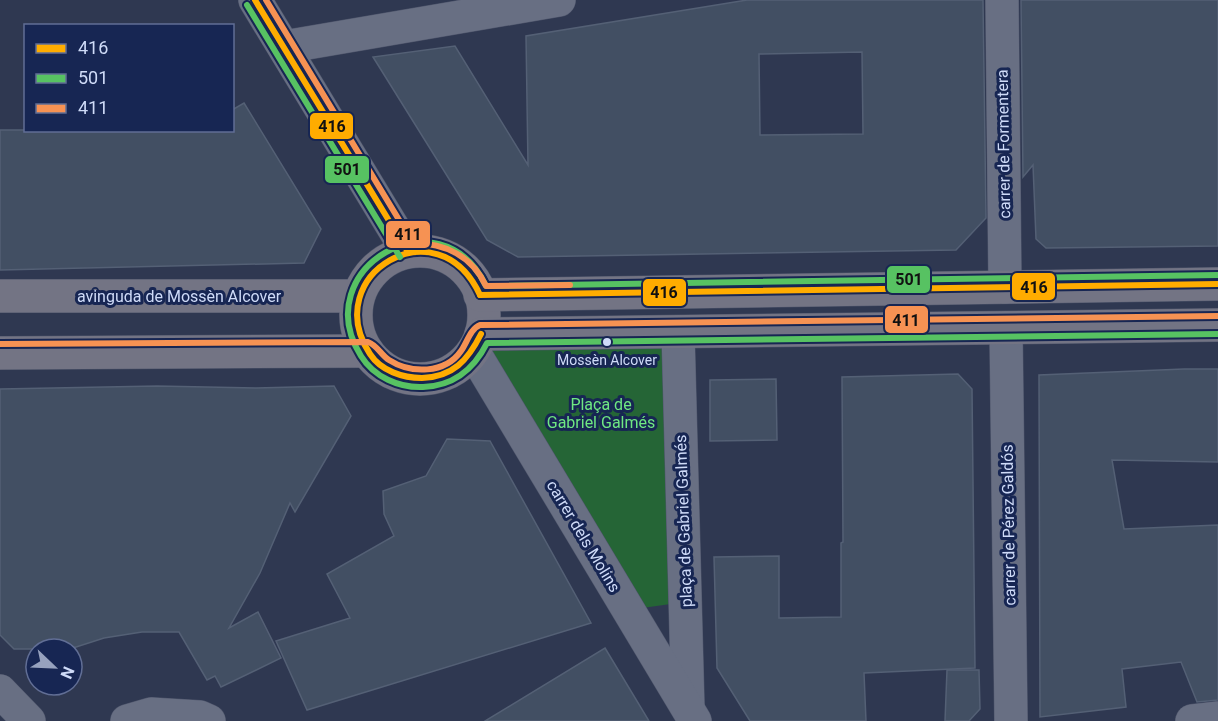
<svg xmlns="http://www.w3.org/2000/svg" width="1218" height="721" font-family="Roboto,sans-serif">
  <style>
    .green { fill: #256536 }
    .building { fill: #424f63; stroke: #546075; stroke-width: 1.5; fill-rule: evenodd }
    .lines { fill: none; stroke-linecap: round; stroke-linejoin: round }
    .minor-casing { stroke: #4e556b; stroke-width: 34 }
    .major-casing { stroke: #4e556b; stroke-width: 34 }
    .minor { stroke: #686f83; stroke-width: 33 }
    .major { stroke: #737484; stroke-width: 33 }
    .bus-1-casing { stroke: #172653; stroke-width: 10 }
    .bus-2-casing { stroke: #172653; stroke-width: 10 }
    .bus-3-casing { stroke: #172653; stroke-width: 10 }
    .bus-1 { stroke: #ffac00; stroke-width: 6 }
    .bus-2 { stroke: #57c262; stroke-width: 6 }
    .bus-3 { stroke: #f69253; stroke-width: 6 }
    .bus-dot { fill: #cfdbf8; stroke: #172653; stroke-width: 2 }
    .labels { text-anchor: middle; stroke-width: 6; stroke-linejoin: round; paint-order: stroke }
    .bus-label { font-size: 14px; fill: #cfdbf8; stroke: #172653 }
    .street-label { font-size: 16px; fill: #cfdbf8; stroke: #172653 }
    .park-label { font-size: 16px; fill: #6fe882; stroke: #172653 }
    .line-badge { stroke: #172653; stroke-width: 2 }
    .pale-badge-label { font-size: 16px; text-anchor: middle; font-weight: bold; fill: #111 }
  </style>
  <rect width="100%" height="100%" fill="#2f3851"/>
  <path class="green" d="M 678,332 L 685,602 L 628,610 L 481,334 Z"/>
  <g class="building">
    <path d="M 747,0 L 983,0 L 986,218 L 956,250 L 518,257 L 487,240 L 373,57 L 455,46 L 528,165 L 526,36 ZM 862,52 L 863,134 L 760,135 L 759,54 Z"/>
    <path d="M 1021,0 L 1218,0 L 1218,246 L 1046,248 L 1036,239 L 1033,165 L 1023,177 Z"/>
    <path d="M 244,103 L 321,229 L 304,263 L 0,270 L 0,130 L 232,130 L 232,110 Z"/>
    <path d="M 1184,369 L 1218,369 L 1218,462 L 1112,460 L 1124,529 L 1218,525 L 1218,700 L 1197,702 L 1181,662 L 1122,669 L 1126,707 L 1040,717 L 1039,375 Z"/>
    <path d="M 958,374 L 972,389 L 975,668 L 864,673 L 866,721 L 750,721 L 717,668 L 714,557 L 779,556 L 779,618 L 841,617 L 841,543 L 843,542 L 842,377 Z"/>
    <path d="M 776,379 L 777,440 L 710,441 L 710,380 Z"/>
    <path d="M 157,386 L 256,388 L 334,386 L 351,416 L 295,512 L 290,503 L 260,573 L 229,628 L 258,612 L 281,658 L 221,687 L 215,676 L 207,680 L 179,632 L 142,632 L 104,638 L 70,649 L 14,649 L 0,635 L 0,389 Z"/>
    <path d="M 447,439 L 490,441 L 591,623 L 307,710 L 276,641 L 350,618 L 327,574 L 394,536 L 384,514 L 383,491 L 426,476 Z"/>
    <path d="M 605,648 L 649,721 L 485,721 Z"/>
    <path d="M 947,670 L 979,670 L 980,709 L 969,721 L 945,721 Z"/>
  </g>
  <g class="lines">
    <g class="minor-casing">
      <g id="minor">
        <path d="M 255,0 L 408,252"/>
        <path d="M 1002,0 L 1005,287"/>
        <path d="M 284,47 L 559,0"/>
        <path d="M 1006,328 L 1011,721"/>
        <path d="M 678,332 L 688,708"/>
        <path d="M 473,351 L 695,721"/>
        <path d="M 0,691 L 29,721"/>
        <path d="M 127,721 L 151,714 L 200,717 L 209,721"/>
        <path d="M 1192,721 L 1218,718"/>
      </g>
    </g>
    <g class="major-casing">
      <g id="major">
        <circle cx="420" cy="315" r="64"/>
        <path d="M 480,295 L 1218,284"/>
        <path d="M 0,296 L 358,296"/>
        <path d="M 481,334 L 1218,325"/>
        <path d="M 0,353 L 367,351"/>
      </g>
    </g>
    <use href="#minor" class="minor"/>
    <use href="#major" class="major"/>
    <g class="bus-1-casing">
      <g id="bus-1">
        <path d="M 255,0 L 408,252"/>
        <path d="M 480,295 L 1218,284"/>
        <path d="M 480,295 C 438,203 318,275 370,354 C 381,371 403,378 422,378 C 453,377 468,360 481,334"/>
      </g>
    </g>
    <g class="bus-2-casing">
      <g id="bus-2">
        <path d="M 247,5 L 400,257"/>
        <path d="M 1218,275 L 486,286 C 440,190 306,269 361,356 C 374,377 399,388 423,387 C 453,386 474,369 487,343 L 1218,334"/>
      </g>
    </g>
    <g class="bus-3-casing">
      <g id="bus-3">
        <path d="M 266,0 L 413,243 C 445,243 472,256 486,286 L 570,285"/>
        <path d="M 0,344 L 368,342 C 377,345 381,355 389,360 C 411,374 445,374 461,351 C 467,343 470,329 480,325 L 1218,316"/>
      </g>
    </g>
    <use href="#bus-1" class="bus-1"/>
    <use href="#bus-2" class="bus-2"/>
    <use href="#bus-3" class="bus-3"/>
  </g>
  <circle class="bus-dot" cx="607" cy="342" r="5"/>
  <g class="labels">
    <g class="bus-label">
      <text x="607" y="365">Mossèn Alcover</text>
    </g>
    <g class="street-label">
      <text transform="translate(1003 144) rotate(-91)" y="6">carrer de Formentera</text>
      <text x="179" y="302">avinguda de Mossèn Alcover</text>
      <text transform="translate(683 521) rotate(-92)" y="6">plaça de Gabriel Galmés</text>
      <text transform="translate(1008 525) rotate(-91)" y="6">carrer de Pérez Galdós</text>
      <text transform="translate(584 536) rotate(59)" y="6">carrer dels Molins</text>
    </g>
    <g class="park-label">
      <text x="601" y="410">Plaça de<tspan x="601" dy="18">Gabriel Galmés</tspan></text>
    </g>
  </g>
  <g class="line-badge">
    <rect x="309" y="112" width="45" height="28" rx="6" fill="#ffac00"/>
    <rect x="324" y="155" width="46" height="29" rx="6" fill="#57c262"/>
    <rect x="385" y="220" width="46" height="29" rx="6" fill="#f69253"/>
    <rect x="886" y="265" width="45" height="29" rx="6" fill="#57c262"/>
    <rect x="1011" y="272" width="45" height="29" rx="6" fill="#ffac00"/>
    <rect x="642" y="278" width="45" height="29" rx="6" fill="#ffac00"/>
    <rect x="884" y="305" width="45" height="29" rx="6" fill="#f69253"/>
  </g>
  <g class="pale-badge-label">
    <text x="332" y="132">416</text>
    <text x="347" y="175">501</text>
    <text x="408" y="240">411</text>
    <text x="909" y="285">501</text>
    <text x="1034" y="293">416</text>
    <text x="664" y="298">416</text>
    <text x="906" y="326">411</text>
  </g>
  <rect x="24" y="24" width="210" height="108" fill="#172653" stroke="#616e95" stroke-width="1.5"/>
  <rect x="36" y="44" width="30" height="9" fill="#ffac00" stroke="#616e95" stroke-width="1.5"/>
  <text x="78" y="54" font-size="18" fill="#cfdbf8">416</text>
  <rect x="36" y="74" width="30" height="9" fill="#57c262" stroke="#616e95" stroke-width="1.5"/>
  <text x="78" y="84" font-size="18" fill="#cfdbf8">501</text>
  <rect x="36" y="104" width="30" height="9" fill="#f69253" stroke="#616e95" stroke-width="1.5"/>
  <text x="78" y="114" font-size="18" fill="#cfdbf8">411</text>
  <g transform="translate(54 667) rotate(113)"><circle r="28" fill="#172653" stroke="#616e95" stroke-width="1.5"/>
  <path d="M0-4.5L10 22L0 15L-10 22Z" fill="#97a2be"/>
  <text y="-9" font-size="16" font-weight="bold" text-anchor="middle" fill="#cfdbf8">N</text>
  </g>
</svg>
